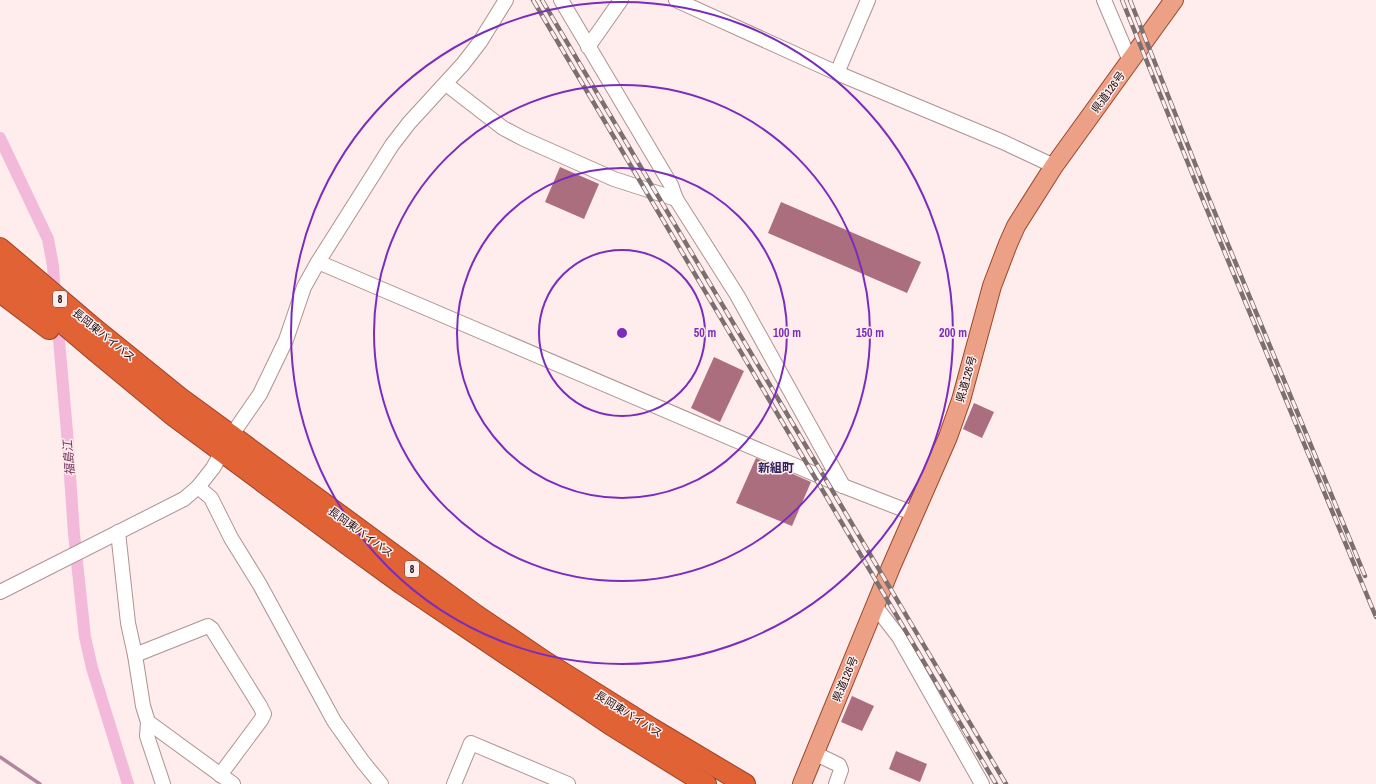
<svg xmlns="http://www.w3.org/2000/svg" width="1376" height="784" font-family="'Archivo Narrow','Noto Sans JP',sans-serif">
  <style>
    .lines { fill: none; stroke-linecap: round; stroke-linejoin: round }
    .stream { stroke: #b2869e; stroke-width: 3.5 }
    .canal { stroke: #f3b9db; stroke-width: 12 }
    .building { fill: #ab6e7f }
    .minor-casing { stroke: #ae9391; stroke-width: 16 }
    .major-casing { stroke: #9a4528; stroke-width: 20 }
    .highway-casing { stroke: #9a4528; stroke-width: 22 }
    .minor { stroke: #fff; stroke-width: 14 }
    .major { stroke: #eca186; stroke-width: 18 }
    .highway { stroke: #e06235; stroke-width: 20 }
    .rail-casing { stroke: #7c6f6f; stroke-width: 4.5 }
    .rail { stroke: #ffecec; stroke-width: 3; stroke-dasharray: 9; stroke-linecap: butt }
    .ring { fill: none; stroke: #7b2cbf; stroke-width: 2 }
    .labels { text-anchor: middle; stroke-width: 3; stroke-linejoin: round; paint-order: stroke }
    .shield { fill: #ffecec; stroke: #5e5151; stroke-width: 1 }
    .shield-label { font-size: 10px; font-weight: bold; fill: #190f0f }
    .street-label { font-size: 11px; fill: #190f0f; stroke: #ffecec }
    .water-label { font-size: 12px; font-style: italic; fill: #702e59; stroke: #ffecec }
    .neighbourhood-label { font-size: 12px; font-weight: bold; fill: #2e245f; stroke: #ffecec }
    .centre { fill: #7b2cbf; stroke: #ffecec; stroke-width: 2 }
    .ring-label { font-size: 12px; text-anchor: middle; font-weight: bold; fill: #7b2cbf; stroke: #ffecec; stroke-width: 3; stroke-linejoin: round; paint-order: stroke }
  </style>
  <rect width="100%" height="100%" fill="#ffecec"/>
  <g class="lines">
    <path class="stream" d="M 0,757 L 40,784"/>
    <g class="canal">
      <path d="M 0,138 L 48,239 L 53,266 L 55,296"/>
      <path d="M 57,317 L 67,432 L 74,534 L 85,637 L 92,668 L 128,784"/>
    </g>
  </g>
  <g class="building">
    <path d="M 560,167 L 599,184 L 584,219 L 545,202 Z"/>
    <path d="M 781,202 L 921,262 L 907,293 L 768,233 Z"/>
    <path d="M 714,357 L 744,371 L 720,422 L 691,408 Z"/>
    <path d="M 974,403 L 994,412 L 982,438 L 963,429 Z"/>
    <path d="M 756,458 L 811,482 L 792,526 L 736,503 Z"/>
    <path d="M 852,696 L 874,706 L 862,731 L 841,722 Z"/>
    <path d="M 896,751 L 927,764 L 920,782 L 889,769 Z"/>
  </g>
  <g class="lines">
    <g class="minor-casing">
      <g id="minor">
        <path d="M 561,0 L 671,185 L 676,199 L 737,295 L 843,486"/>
        <path d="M 676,0 L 837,73 L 1003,142 L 1054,166"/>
        <path d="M 1104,0 L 1130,61"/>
        <path d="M 588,47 L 621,0"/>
        <path d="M 837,73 L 868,0"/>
        <path d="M 446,84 L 503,128 L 524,139 L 614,179 L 676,199"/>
        <path d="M 318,262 L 843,486 L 915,514"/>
        <path d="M 198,487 L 211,498 L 231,538 L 260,585 L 334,721 L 363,762 L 381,784"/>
        <path d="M 118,532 L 128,623 L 135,655 L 143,706 L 148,722 L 233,784"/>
        <path d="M 0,592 L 184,499 L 198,487 L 213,468 L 231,436 L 260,394 L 286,340 L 304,287 L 318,262 L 392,145 L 409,123 L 463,64 L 480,42 L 506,0"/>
        <path d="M 875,606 L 899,637 L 982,784"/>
        <path d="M 135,655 L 208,626 L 212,629 L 260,706 L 264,714 L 261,720 L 220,775"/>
        <path d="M 148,722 L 147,736 L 163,784"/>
        <path d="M 814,753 L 839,765 L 841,770 L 836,784"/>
        <path d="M 454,784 L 471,743 L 568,784"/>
      </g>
    </g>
    <g class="major-casing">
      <path id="major" d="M 802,784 L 891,567 L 948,437 L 961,400 L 992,286 L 1008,244 L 1016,226 L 1054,166 L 1174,0"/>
    </g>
    <g class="highway-casing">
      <g id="highway">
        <path d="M 0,248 L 95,329 L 179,397 L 476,615 L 544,661 L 651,728 L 745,784"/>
        <path d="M 0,270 L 95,351 L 175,417 L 348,545 L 402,584 L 611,725 L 706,784"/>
        <path d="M 0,292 L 49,329"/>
      </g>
    </g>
    <use href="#minor" class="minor"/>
    <use href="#major" class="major"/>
    <use href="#highway" class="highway"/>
    <g class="rail-casing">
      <g id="rail">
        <path d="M 533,0 L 996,784"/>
        <path d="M 542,0 L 1006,784"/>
        <path d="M 1122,0 L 1200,193 L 1376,617"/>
        <path d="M 1130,0 L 1208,196 L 1365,576"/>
      </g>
    </g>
    <use href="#rail" class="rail"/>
  </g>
  <g class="ring">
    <circle cx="622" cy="333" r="83"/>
    <circle cx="622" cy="333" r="165"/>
    <circle cx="622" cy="333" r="248"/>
    <circle cx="622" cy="333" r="331"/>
  </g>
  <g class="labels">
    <g class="shield">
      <rect x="53" y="291" width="14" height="16" rx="3"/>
      <rect x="405" y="561" width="14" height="16" rx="3"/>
    </g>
    <g class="shield-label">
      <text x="60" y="303">8</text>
      <text x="412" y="573">8</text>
    </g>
    <g class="street-label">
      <text transform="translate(1108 92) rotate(-54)" y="4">県道126号</text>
      <text transform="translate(104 335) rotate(39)" y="4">長岡東バイパス</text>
      <text transform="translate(966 379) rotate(-74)" y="4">県道126号</text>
      <text transform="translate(361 532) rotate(36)" y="4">長岡東バイパス</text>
      <text transform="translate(845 679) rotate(-67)" y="4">県道126号</text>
      <text transform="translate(629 714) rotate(32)" y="4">長岡東バイパス</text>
    </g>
    <g class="water-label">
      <text transform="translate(69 458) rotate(-95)" y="4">福島江</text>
    </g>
    <g class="neighbourhood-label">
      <text x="776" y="472">新組町</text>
    </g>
  </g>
  <circle cx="622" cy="333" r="6" class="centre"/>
  <g class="ring-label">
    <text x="705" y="337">50 m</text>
    <text x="787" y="337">100 m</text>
    <text x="870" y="337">150 m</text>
    <text x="953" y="337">200 m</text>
  </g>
</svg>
